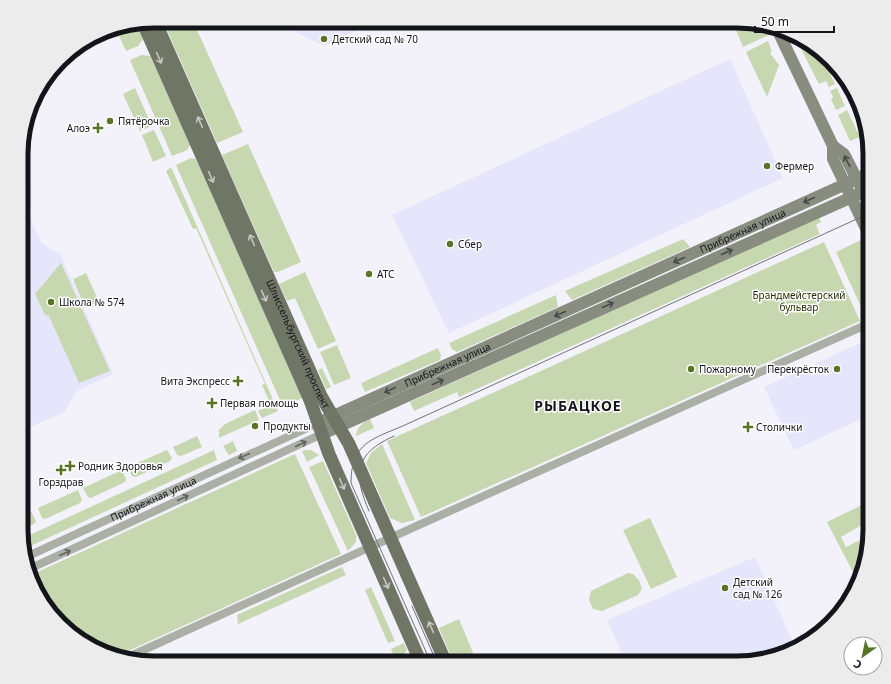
<svg xmlns="http://www.w3.org/2000/svg" width="891" height="684" font-family="'Noto Sans',sans-serif">
  <style>
    .built { fill: #e5e5fc }
    .green { fill: #c7d7b0 }
    .lines { fill: none; stroke-linecap: round; stroke-linejoin: round }
    .street { stroke: #abafa6; stroke-width: 8 }
    .secondary { stroke: #888d80; stroke-width: 12 }
    .primary { stroke: #6f7666; stroke-width: 13 }
    .tram { stroke: #727179; stroke-width: 1 }
    .oneway { stroke: #c5c8c2 }
    .oneway2 { stroke: #484a48 }
    .oneway3 { stroke: #606260 }
    .poi-dot { fill: #5a7427; stroke: #fff; stroke-width: 1.5 }
    .labels { text-anchor: middle; stroke-width: 3; stroke-linejoin: round; paint-order: stroke }
    .poi-label { font-size: 10px; fill: #14141b; stroke: #fff; text-anchor: start }
    .street-label { font-size: 10px; fill: #14141b; stroke: #fff }
    .park-label { font-size: 10px; fill: #233300; stroke: #fff }
    .district-label { font-size: 14px; font-weight: bold; letter-spacing: 1px; fill: #14141b; stroke: #fff }
    .rim { fill: none; stroke: #14141b; stroke-width: 5 }
  </style>
  <rect width="100%" height="100%" fill="#f3f2fb"/>
  <g class="built">
    <path d="M 291,21 L 389,21 L 371,30 L 368,25 L 324,46 L 295,32 Z"/>
    <path d="M 827,57 L 856,95 L 867,142 Z"/>
    <path d="M 730,59 L 783,178 L 449,333 L 392,215 Z"/>
    <path d="M 22,201 L 42,244 L 60,254 L 113,374 L 78,390 L 64,412 L 22,431 Z"/>
    <path d="M 869,339 L 870,415 L 794,450 L 764,387 Z"/>
    <path d="M 755,557 L 796,649 L 737,663 L 626,663 L 607,620 Z"/>
  </g>
  <g class="green">
    <path d="M 163,21 L 193,21 L 243,132 L 217,143 Z"/>
    <path d="M 751,22 L 765,26 L 769,35 L 743,47 L 736,30 Z"/>
    <path d="M 136,24 L 143,39 L 138,46 L 126,51 L 115,27 Z"/>
    <path d="M 768,41 L 772,52 L 770,53 L 779,65 L 767,97 L 746,52 Z"/>
    <path d="M 810,45 L 819,50 L 835,84 L 829,87 L 826,81 L 819,84 L 801,49 Z"/>
    <path d="M 142,55 L 150,56 L 190,145 L 187,150 L 172,156 L 130,60 Z"/>
    <path d="M 135,88 L 152,126 L 140,131 L 123,94 Z"/>
    <path d="M 837,88 L 845,106 L 836,110 L 831,99 L 833,97 L 830,91 Z"/>
    <path d="M 847,110 L 860,137 L 850,141 L 838,115 Z"/>
    <path d="M 154,130 L 166,156 L 153,162 L 142,135 Z"/>
    <path d="M 248,144 L 301,262 L 278,272 L 274,272 L 222,155 Z"/>
    <path d="M 191,158 L 196,159 L 302,398 L 283,407 L 176,165 Z"/>
    <path d="M 171,167 L 278,411 L 262,418 L 258,411 L 271,405 L 262,385 L 265,384 L 196,228 L 193,229 L 166,171 Z"/>
    <path d="M 819,217 L 821,222 L 816,225 L 820,234 L 459,397 L 457,392 L 414,411 L 410,402 Z"/>
    <path d="M 683,239 L 690,247 L 572,300 L 565,291 Z"/>
    <path d="M 863,239 L 870,252 L 870,316 L 866,318 L 836,252 Z"/>
    <path d="M 824,242 L 860,321 L 421,517 L 387,441 Z"/>
    <path d="M 61,263 L 110,371 L 79,383 L 49,316 L 45,315 L 35,294 Z"/>
    <path d="M 305,272 L 336,341 L 318,349 L 295,298 L 287,301 L 279,284 Z"/>
    <path d="M 86,273 L 99,302 L 85,308 L 73,279 Z"/>
    <path d="M 556,295 L 558,307 L 457,352 L 452,349 L 449,343 Z"/>
    <path d="M 337,345 L 351,378 L 334,385 L 320,352 Z"/>
    <path d="M 438,348 L 441,355 L 440,360 L 365,392 L 361,383 Z"/>
    <path d="M 322,368 L 331,387 L 326,389 L 318,370 Z"/>
    <path d="M 255,410 L 259,420 L 219,438 L 219,430 L 225,424 Z"/>
    <path d="M 370,419 L 374,428 L 356,436 C 357,427 362,423 370,419 Z"/>
    <path d="M 197,436 L 202,447 L 181,456 L 177,455 L 173,447 Z"/>
    <path d="M 233,441 L 237,451 L 229,455 L 223,446 Z"/>
    <path d="M 382,444 L 415,520 L 402,523 L 390,518 L 366,463 L 371,453 Z"/>
    <path d="M 167,450 L 172,458 L 170,461 L 136,477 L 132,476 L 128,467 Z"/>
    <path d="M 214,450 L 217,460 L 24,549 L 21,539 Z"/>
    <path d="M 306,450 L 311,450 L 319,455 L 307,462 L 302,451 Z"/>
    <path d="M 295,454 L 341,554 L 117,656 C 80,648 41,612 31,575 Z"/>
    <path d="M 323,461 L 356,535 L 356,542 L 348,551 L 309,467 Z"/>
    <path d="M 122,470 L 126,479 L 125,482 L 91,498 L 88,497 L 83,488 Z"/>
    <path d="M 78,490 L 82,500 L 80,503 L 45,519 L 42,518 L 38,508 Z"/>
    <path d="M 862,505 L 869,521 L 841,537 L 846,547 L 870,535 L 861,576 L 856,578 L 827,522 Z"/>
    <path d="M 31,511 L 36,521 L 34,524 L 21,530 L 21,516 Z"/>
    <path d="M 650,518 L 677,577 L 651,589 L 623,530 Z"/>
    <path d="M 342,567 L 346,575 L 238,624 L 237,615 Z"/>
    <path d="M 628,573 L 633,574 L 639,580 L 642,589 L 638,595 L 602,611 L 593,609 L 589,600 L 591,591 Z"/>
    <path d="M 371,587 L 395,641 L 388,643 L 365,590 Z"/>
    <path d="M 459,619 L 474,655 L 454,663 L 439,628 Z"/>
    <path d="M 404,643 L 407,650 L 404,654 L 395,658 L 391,649 Z"/>
  </g>
  <g class="lines">
    <g class="street">
      <path id="s1" d="M 26,557 L 318,423"/>
      <path d="M 29,569 L 322,434"/>
      <path d="M 126,658 L 421,524 L 870,323"/>
    </g>
    <g class="secondary">
      <path d="M 777,29 L 833,146 L 833,159 L 870,237"/>
      <path d="M 833,146 L 844,154 L 870,205"/>
      <path id="s2" d="M 318,423 L 870,173"/>
      <path d="M 322,434 L 870,189"/>
    </g>
    <g class="primary">
      <path id="s3" d="M 155,21 L 321,396 L 349,444 L 446,663"/>
      <path d="M 143,23 L 310,400 L 329,454 L 421,663"/>
    </g>
    <g class="tram">
      <path d="M 369,511 C 353,474 354,454 394,436"/>
      <path d="M 412,606 L 437,663"/>
      <path d="M 431,663 L 351,483 C 351,442 373,439 405,425 L 870,213"/>
    </g>
  </g>
  <defs><path id="oneway-shaft" d="M-6 0H5M1.5-3L5.5 0L1.5 3" fill="none" stroke-width="1.6" stroke-linecap="round" stroke-linejoin="round"/></defs>
  <g class="oneway">
    <use href="#oneway-shaft" transform="translate(159 58) rotate(66)"/>
    <use href="#oneway-shaft" transform="translate(200 122) rotate(-114)"/>
    <use href="#oneway-shaft" transform="translate(211 177) rotate(66)"/>
    <use href="#oneway-shaft" transform="translate(252 240) rotate(-114)"/>
    <use href="#oneway-shaft" transform="translate(264 296) rotate(66)"/>
    <use href="#oneway-shaft" transform="translate(342 484) rotate(66)"/>
    <use href="#oneway-shaft" transform="translate(386 583) rotate(66)"/>
    <use href="#oneway-shaft" transform="translate(431 627) rotate(-114)"/>
  </g>
  <g class="oneway2">
    <use href="#oneway-shaft" transform="translate(847 161) rotate(-118)"/>
    <use href="#oneway-shaft" transform="translate(809 200) rotate(156)"/>
    <use href="#oneway-shaft" transform="translate(727 252) rotate(-24)"/>
    <use href="#oneway-shaft" transform="translate(679 260) rotate(156)"/>
    <use href="#oneway-shaft" transform="translate(608 305) rotate(-24)"/>
    <use href="#oneway-shaft" transform="translate(560 314) rotate(156)"/>
    <use href="#oneway-shaft" transform="translate(438 382) rotate(-24)"/>
    <use href="#oneway-shaft" transform="translate(390 390) rotate(156)"/>
  </g>
  <g class="oneway3">
    <use href="#oneway-shaft" transform="translate(301 444) rotate(-25)"/>
    <use href="#oneway-shaft" transform="translate(244 456) rotate(155)"/>
    <use href="#oneway-shaft" transform="translate(183 498) rotate(-25)"/>
    <use href="#oneway-shaft" transform="translate(65 553) rotate(-25)"/>
  </g>
  <g class="poi-dot">
    <circle cx="324" cy="39" r="4"/>
    <circle cx="110" cy="121" r="4"/>
    <path d="M96 122h4v4h4v4h-4v4h-4v-4h-4v-4h4z"/>
    <circle cx="767" cy="166" r="4"/>
    <circle cx="450" cy="244" r="4"/>
    <circle cx="369" cy="274" r="4"/>
    <circle cx="51" cy="302" r="4"/>
    <circle cx="691" cy="369" r="4"/>
    <circle cx="837" cy="369" r="4"/>
    <path d="M236 375h4v4h4v4h-4v4h-4v-4h-4v-4h4z"/>
    <path d="M210 397h4v4h4v4h-4v4h-4v-4h-4v-4h4z"/>
    <circle cx="255" cy="426" r="4"/>
    <path d="M746 421h4v4h4v4h-4v4h-4v-4h-4v-4h4z"/>
    <path d="M68 460h4v4h4v4h-4v4h-4v-4h-4v-4h4z"/>
    <path d="M59 464h4v4h4v4h-4v4h-4v-4h-4v-4h4z"/>
    <circle cx="725" cy="588" r="4"/>
  </g>
  <g class="labels">
    <g class="poi-label">
      <text x="332" y="43">Детский сад № 70</text>
      <text x="118" y="125">Пятёрочка</text>
      <text x="90" y="132" text-anchor="end">Алоэ</text>
      <text x="775" y="170">Фермер</text>
      <text x="458" y="248">Сбер</text>
      <text x="377" y="278">АТС</text>
      <text x="59" y="306">Школа № 574</text>
      <text x="699" y="373">Пожарному</text>
      <text x="829" y="373" text-anchor="end">Перекрёсток</text>
      <text x="230" y="385" text-anchor="end">Вита Экспресс</text>
      <text x="220" y="407">Первая помощь</text>
      <text x="263" y="430">Продукты</text>
      <text x="756" y="431">Столички</text>
      <text x="78" y="470">Родник Здоровья</text>
      <text x="61" y="486" text-anchor="middle">Горздрав</text>
      <text x="733" y="586">Детский<tspan x="733" dy="12">сад № 126</tspan></text>
    </g>
    <g class="street-label">
      <text dy="4" stroke="none"><textPath href="#s2" startOffset="466">Прибрежная улица</textPath></text>
      <text dy="4" stroke="none"><textPath href="#s3" startOffset="353">Шлиссельбургский проспект</textPath></text>
      <text dy="4" stroke="none"><textPath href="#s2" startOffset="142">Прибрежная улица</textPath></text>
      <text dy="4" stroke="none"><textPath href="#s1" startOffset="140">Прибрежная улица</textPath></text>
    </g>
    <g class="park-label">
      <text x="799" y="299">Брандмейстерский<tspan x="799" dy="12">бульвар</tspan></text>
    </g>
    <g class="district-label">
      <text x="578" y="411">РЫБАЦКОЕ</text>
    </g>
  </g>
  <path d="M0 0H891V684H0ZM154 28H737A126 126 0 0 1 863 154V530A126 126 0 0 1 737 656H154A126 126 0 0 1 28 530V154A126 126 0 0 1 154 28Z" fill="#ececed" fill-rule="evenodd"/>
  <path class="rim" d="M154 28H737A126 126 0 0 1 863 154V530A126 126 0 0 1 737 656H154A126 126 0 0 1 28 530V154A126 126 0 0 1 154 28Z"/>
  <g transform="translate(863 656) rotate(213)"><circle r="19" fill="#ffffff" stroke="#a1a1a4"/>
  <path d="M0-3L7 15L0 10L-7 15Z" fill="#5a7427"/>
  <text y="-6" font-size="11" font-weight="bold" text-anchor="middle" fill="#14141b">С</text>
  </g>
  <path d="M755 26v6h79v-6" fill="none" stroke="#14141b" stroke-width="2"/>
  <text x="761" y="26" font-size="12" fill="#14141b" stroke="#ffffff" stroke-width="3" paint-order="stroke">50 m</text>
</svg>
